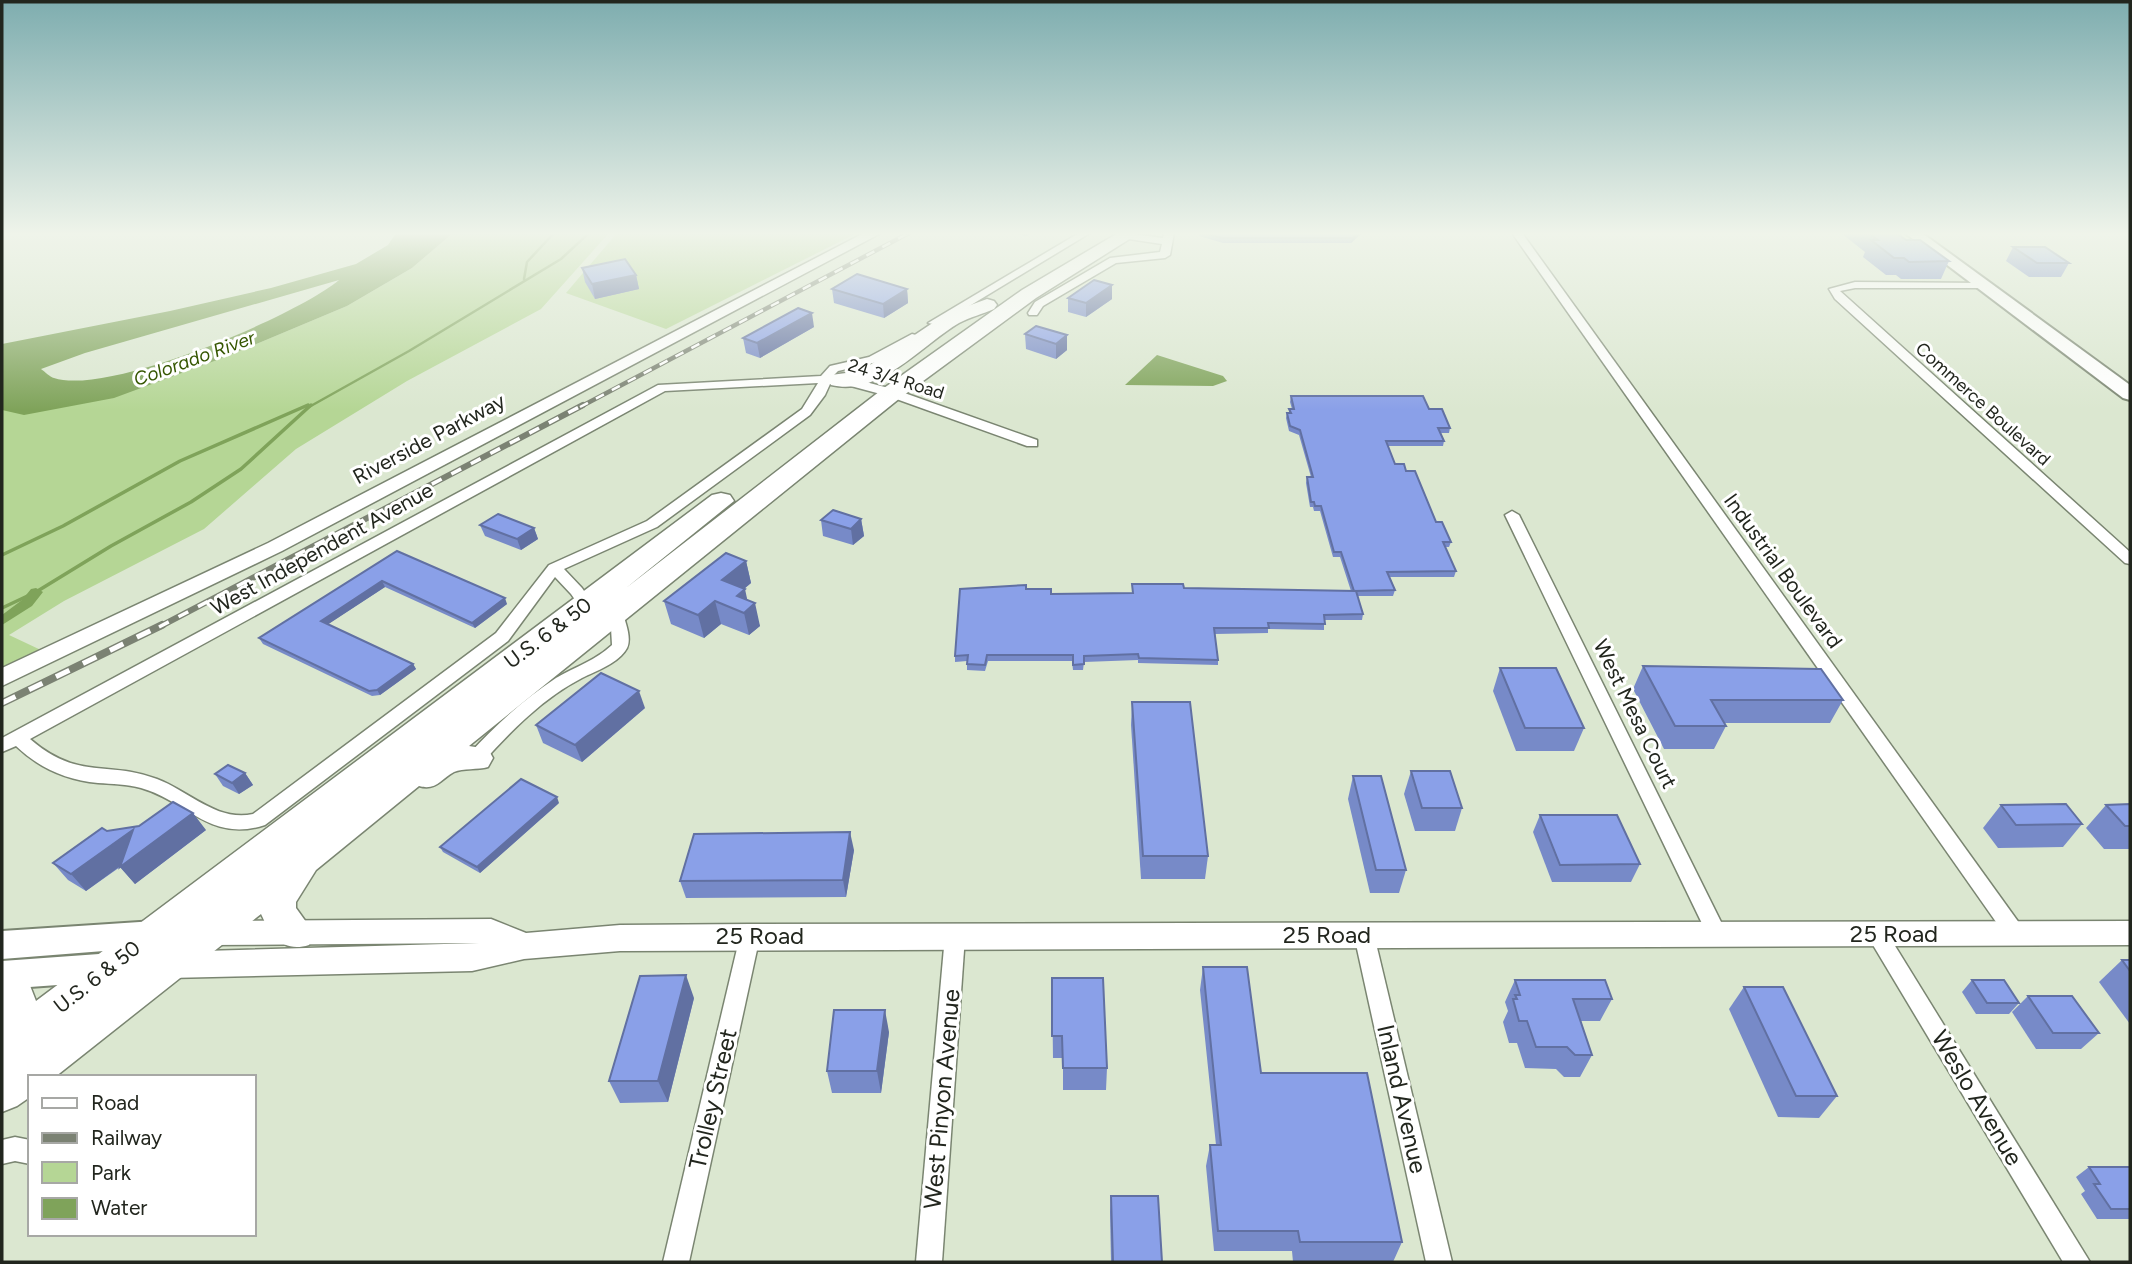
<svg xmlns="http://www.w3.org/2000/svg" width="2132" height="1264" font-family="Figtree,sans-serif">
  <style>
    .green { fill: #b5d695 }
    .water { fill: #7fa35a; fill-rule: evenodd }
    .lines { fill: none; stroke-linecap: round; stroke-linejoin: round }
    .stream-far1 { stroke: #7fa35a; stroke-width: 2.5 }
    .stream { stroke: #7fa35a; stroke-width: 3.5 }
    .canal { fill: #7fa35a; fill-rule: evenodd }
    .street-casing { stroke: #7a8571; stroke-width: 3 }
    .secondary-casing { stroke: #7a8571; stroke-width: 3 }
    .primary-casing { stroke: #7a8571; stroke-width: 4 }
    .highway-casing { stroke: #7a8571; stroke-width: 3 }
    .street { fill: #fff; fill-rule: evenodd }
    .secondary { fill: #fff; fill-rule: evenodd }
    .primary { fill: #fff; fill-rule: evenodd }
    .highway { fill: #fff; fill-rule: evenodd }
    .rail-far2-casing { stroke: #7b8273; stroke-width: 4.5 }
    .rail-far1-casing { stroke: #7b8273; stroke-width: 6 }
    .rail-casing { stroke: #7b8273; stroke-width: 8 }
    .rail-far2 { stroke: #fff; stroke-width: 2.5; stroke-dasharray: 9; stroke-linecap: butt }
    .rail-far1 { stroke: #fff; stroke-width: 3.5; stroke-dasharray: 11; stroke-linecap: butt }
    .rail { stroke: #fff; stroke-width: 5; stroke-dasharray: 15; stroke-linecap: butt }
    .wall { fill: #778ac8 }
    .shaded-wall { fill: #6170a2 }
    .building { fill: #8aa0e8; stroke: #6170a2; stroke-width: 2 }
    .labels { text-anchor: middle; stroke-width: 6; stroke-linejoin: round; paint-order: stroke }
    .far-street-label { font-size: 18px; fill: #22261e; stroke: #fff }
    .far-water-label { font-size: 19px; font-style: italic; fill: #355601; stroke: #fff }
    .street-label { font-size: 21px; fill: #22261e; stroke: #fff }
    .near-street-label { font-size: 24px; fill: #22261e; stroke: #fff }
  </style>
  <rect width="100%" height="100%" fill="#dbe7d0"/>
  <g class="green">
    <path d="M 453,233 L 609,233 L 541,309 L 407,381 L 296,449 L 204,529 L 64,601 L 9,635 L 43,651 L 2,669 L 2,410 L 225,357 L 347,306 L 412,268 Z"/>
    <path d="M 617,233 L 857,233 L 666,329 L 566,293 Z"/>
  </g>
  <g class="water">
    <path d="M 396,233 L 453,233 L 412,268 L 347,306 L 225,357 L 114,398 L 24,415 L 2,410 L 2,344 L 170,311 L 271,288 L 356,264 L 388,245 ZM 339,280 C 296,316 109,396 54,378 C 50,377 44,371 41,369 L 85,353 Z"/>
    <path d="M 1157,355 L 1223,376 L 1227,381 L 1213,386 L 1125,385 Z"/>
  </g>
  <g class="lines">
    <g class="stream-far1">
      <path d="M 524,279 L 527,262 L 554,233"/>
      <path d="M 304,407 L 308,405"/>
      <path d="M 309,407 L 409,351 L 561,259 L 589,233"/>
    </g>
    <g class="stream">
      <path d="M 2,555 L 63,526 L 180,461 L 308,405"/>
      <path d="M 2,608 L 36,592 L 111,546 L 191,502 L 241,469 L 311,405"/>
    </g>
    <path class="canal" d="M 36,588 L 43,592 L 32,606 L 2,625 L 2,615 L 22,600 L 31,589 Z"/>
    <g class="street-casing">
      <g id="street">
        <path d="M 1079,233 L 1090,233 L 938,325 L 928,323 Z"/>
        <path d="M 1125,233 L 1163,238 L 1164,233 L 1174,233 L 1170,255 L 1165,258 L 1116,263 L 1043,306 L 1037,315 L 1029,315 L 1028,313 L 1035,302 L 1110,258 L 1160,252 L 1162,244 L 1122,238 L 1122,234 Z"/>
        <path d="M 1512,233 L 1522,233 L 2022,927 L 2025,933 L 2022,939 L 2015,942 L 2008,939 Z"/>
        <path d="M 1855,282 L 1988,283 L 1988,287 L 1984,288 L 1855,288 L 1840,291 L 2130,552 L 2130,564 L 2125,563 L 1835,299 L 1829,289 Z"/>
        <path d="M 912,334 L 916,335 L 916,339 L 877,362 L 838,371 L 832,377 L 847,377 L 896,390 L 1037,440 L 1037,446 L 1027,446 L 888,396 L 847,385 L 830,384 L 825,395 L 810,415 L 657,527 L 564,569 L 582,588 L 593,604 L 590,607 L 580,607 L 571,594 L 555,577 L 508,641 L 265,825 C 210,843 187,801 141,788 C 127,784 112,784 98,783 C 66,780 39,768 16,746 L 2,752 L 2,738 L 658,385 L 821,376 L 830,366 L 869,357 ZM 818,383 L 802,409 L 647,521 L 549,565 L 496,633 L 253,814 C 217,822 189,791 157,779 C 106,760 79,781 30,739 L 665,391 Z"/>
        <path d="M 1512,511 L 1519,515 L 1724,928 L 1727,934 L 1724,940 L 1717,943 L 1710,940 L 1505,515 Z"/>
        <path d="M 614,606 L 622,611 C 625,621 632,638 627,648 C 619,663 596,671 582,678 C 543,698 511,731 482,763 L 470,763 L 467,758 L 470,753 C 496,725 524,699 556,678 C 575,667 596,660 612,645 L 611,628 L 606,611 Z"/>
        <path d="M 1877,925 L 1884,928 L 2090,1262 L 2063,1262 L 1870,940 L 1867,934 L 1870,928 Z"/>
        <path d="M 1364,926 L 1371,929 L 1374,935 L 1452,1262 L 1426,1262 L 1354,935 L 1357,929 Z"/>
        <path d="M 750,927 L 757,930 L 760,936 L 689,1262 L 663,1262 L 740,936 L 743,930 Z"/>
        <path d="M 955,927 L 962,930 L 965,936 L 942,1262 L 916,1262 L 945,936 L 948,930 Z"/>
        <path d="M 15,1137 L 30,1140 L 30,1164 L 15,1161 L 2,1164 L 2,1140 Z"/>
      </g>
    </g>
    <g class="secondary-casing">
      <g id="secondary">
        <path d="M 864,233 L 881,233 L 282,551 L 2,686 L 2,668 L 268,543 Z"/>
        <path d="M 491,919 L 526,933 L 620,925 L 750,924 L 2130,921 L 2130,945 L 620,951 L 524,959 L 472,971 L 169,978 L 158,974 L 154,965 L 158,956 L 169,952 L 479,943 L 208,945 L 198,942 L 193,933 L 198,924 L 208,921 Z"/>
      </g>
    </g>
    <g class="primary-casing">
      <g id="primary">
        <path d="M 1905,233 L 1922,233 L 2130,385 L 2130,400 L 2123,398 Z"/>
        <path d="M 155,921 L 166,925 L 171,934 L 166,943 L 155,947 L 2,959 L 2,931 Z"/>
        <path d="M 113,953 L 124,957 L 129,967 L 124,977 L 113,981 L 2,989 L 2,961 Z"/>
      </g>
    </g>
    <g class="highway-casing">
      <g id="highway">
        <path d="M 1118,233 L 1139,233 L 1036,298 L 900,398 L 469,746 L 488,749 L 493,758 L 488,767 C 478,770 463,768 454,772 C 441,779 436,791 419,786 L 316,870 L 296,902 L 296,908 L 314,933 L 309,945 C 283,953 271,936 261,914 L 55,1077 L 30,1077 L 30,1097 L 17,1106 L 2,1112 L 2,973 L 29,983 L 36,1001 L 712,495 L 721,493 L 730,495 L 734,501 L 626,588 L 884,388 L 1022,290 Z"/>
        <path d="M 987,299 L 994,301 L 997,305 L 994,309 C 983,314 970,317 959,323 C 920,346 880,397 831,385 L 828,380 L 831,375 L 861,371 L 946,314 Z"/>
      </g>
    </g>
    <use href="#street" class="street"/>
    <use href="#secondary" class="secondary"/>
    <use href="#primary" class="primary"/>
    <use href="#highway" class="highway"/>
    <g class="rail-far2-casing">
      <path id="rail-far2" d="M 580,407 L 909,233"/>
    </g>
    <g class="rail-far1-casing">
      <path id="rail-far1" d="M 159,627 L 583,405"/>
    </g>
    <g class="rail-casing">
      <path id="rail" d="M 2,703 L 162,625"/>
    </g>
    <use href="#rail-far2" class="rail-far2"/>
    <use href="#rail-far1" class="rail-far1"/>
    <use href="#rail" class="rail"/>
  </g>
  <g class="wall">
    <path d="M 1015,233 L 1032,233 L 1026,236 Z"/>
    <path d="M 1200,233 L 1362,233 L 1351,243 L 1223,243 L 1199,236 Z"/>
    <path d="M 1841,233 L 1896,233 L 1906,240 L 1949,261 L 1941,279 L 1901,279 L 1896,275 L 1886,275 L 1863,257 L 1865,252 Z"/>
    <path d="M 2013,247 L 2069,263 L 2061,277 L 2029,277 L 2006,261 Z"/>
    <path d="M 582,268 L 636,275 L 639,289 L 595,299 L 585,282 Z"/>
    <path d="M 832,289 L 907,289 L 908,303 L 884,318 L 834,303 Z"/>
    <path d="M 1068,298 L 1112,299 L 1086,317 L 1068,312 Z"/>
    <path d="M 1036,326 L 1067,350 L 1056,359 L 1026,349 L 1025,334 Z"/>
    <path d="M 814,327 L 760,358 L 746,353 L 743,338 Z"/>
    <path d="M 1291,396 L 1429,409 L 1450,428 L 1449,433 L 1441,433 L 1444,441 L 1443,446 L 1388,446 L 1395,464 L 1406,471 L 1436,522 L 1451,542 L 1449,547 L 1445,547 L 1456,571 L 1454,577 L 1390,577 L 1395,590 L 1393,596 L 1358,596 L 1363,614 L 1362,620 L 1324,620 L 1324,630 L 1268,629 L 1268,633 L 1215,634 L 1218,660 L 1218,665 L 1138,663 L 1138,660 L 1084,662 L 1083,670 L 1073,670 L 1072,661 L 988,661 L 985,671 L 967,670 L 967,661 L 955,662 L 955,656 L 1026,589 L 1051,594 L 1132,593 L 1132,584 L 1184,588 L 1351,591 L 1340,557 L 1333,557 L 1320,511 L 1314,511 L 1313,507 L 1310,507 L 1306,483 L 1307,477 L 1311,477 L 1299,435 L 1289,431 L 1286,418 L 1287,413 L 1289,413 L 1289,409 L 1292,409 L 1290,402 Z"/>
    <path d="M 861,519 L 864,536 L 853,545 L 823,536 L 821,520 Z"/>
    <path d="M 480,525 L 534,528 L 538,539 L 521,550 L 485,536 Z"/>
    <path d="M 397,551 L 507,604 L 475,628 L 385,587 L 328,624 L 413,664 L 416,669 L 380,695 L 372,696 L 263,644 L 259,638 Z"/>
    <path d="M 746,561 L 751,583 L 744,589 L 747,600 L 760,626 L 749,635 L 721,624 L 704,638 L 671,624 L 664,601 Z"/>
    <path d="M 1643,666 L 1843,700 L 1830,723 L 1725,723 L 1726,726 L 1714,749 L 1664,749 L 1633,689 Z"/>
    <path d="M 1500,668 L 1584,728 L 1574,751 L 1516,751 L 1493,691 Z"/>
    <path d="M 1132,702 L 1208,856 L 1205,879 L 1141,879 L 1131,725 Z"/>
    <path d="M 645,708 L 582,762 L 543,743 L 536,725 Z"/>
    <path d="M 1411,771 L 1462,808 L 1455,831 L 1415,831 L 1404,794 Z"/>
    <path d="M 245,773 L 253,785 L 239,794 L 223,786 L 215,774 Z"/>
    <path d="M 1353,776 L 1406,870 L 1399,893 L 1370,893 L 1348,799 Z"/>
    <path d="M 559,803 L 480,873 L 443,852 L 440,847 Z"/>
    <path d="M 2130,804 L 2130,849 L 2104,849 L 2086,828 L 2106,805 Z"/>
    <path d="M 2001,805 L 2082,824 L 2063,847 L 1998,848 L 1983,828 Z"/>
    <path d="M 1540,815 L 1640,864 L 1631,882 L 1552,882 L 1533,832 Z"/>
    <path d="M 206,830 L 135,884 L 120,867 L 86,891 L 68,880 L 53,863 L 107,831 Z"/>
    <path d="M 854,850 L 846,897 L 686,898 L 680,881 Z"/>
    <path d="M 2122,960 L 2130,960 L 2130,1024 L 2099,982 Z"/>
    <path d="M 1203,967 L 1261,1073 L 1402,1242 L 1393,1262 L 1293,1262 L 1292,1251 L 1214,1251 L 1206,1166 L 1210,1145 L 1216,1145 L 1200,990 Z"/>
    <path d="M 1052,978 L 1107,1068 L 1106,1090 L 1063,1090 L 1063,1058 L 1053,1058 Z"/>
    <path d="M 1515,980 L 1612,999 L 1600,1021 L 1581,1021 L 1592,1055 L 1580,1077 L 1564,1077 L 1556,1069 L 1525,1068 L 1517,1043 L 1509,1043 L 1503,1022 L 1508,1011 L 1505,1002 Z"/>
    <path d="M 1972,980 L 2019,1003 L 2009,1014 L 1976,1014 L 1962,992 Z"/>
    <path d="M 1744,987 L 1837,1096 L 1819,1118 L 1778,1117 L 1729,1009 Z"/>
    <path d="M 2028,996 L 2099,1033 L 2081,1049 L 2036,1049 L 2012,1012 Z"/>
    <path d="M 694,998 L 668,1102 L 620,1103 L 609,1081 Z"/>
    <path d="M 889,1032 L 881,1093 L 832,1093 L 827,1071 Z"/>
    <path d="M 2089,1167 L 2130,1167 L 2130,1219 L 2097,1219 L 2081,1194 L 2085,1191 L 2076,1177 Z"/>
    <path d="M 1111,1196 L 1162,1262 L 1111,1262 L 1110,1212 Z"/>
  </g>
  <g class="shaded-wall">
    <path d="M 1358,233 L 1362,233 L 1351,243 L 1352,238 Z"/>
    <path d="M 636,275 L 639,289 L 595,299 L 592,284 Z"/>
    <path d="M 1112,285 L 1112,299 L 1086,317 L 1086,303 Z"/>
    <path d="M 907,289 L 908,303 L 884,318 L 883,304 Z"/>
    <path d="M 812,313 L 814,327 L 760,358 L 757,343 Z"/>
    <path d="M 1067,335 L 1067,350 L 1056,359 L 1056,344 Z"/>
    <path d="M 861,519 L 864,536 L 853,545 L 851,529 Z"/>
    <path d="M 534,528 L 538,539 L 521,550 L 517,539 Z"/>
    <path d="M 746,561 L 751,583 L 727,603 L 722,580 Z"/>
    <path d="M 382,581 L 385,587 L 324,627 L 321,621 Z"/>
    <path d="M 745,589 L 749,608 L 755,603 L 760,626 L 749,635 L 744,613 L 737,596 Z"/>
    <path d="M 505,598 L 507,604 L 475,628 L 472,623 Z"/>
    <path d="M 715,601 L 721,624 L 704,638 L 698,615 Z"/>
    <path d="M 413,664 L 416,669 L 380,695 L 377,690 Z"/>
    <path d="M 639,691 L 645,708 L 582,762 L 575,745 Z"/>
    <path d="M 245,773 L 253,785 L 239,794 L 232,783 Z"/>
    <path d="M 557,797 L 559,803 L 480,873 L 477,867 Z"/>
    <path d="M 193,813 L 206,830 L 135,884 L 120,867 L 123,864 L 86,891 L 71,874 L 133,830 Z"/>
    <path d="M 850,832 L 854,850 L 846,897 L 843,880 Z"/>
    <path d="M 686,975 L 694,998 L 668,1102 L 658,1081 Z"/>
    <path d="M 885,1010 L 889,1032 L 881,1093 L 877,1071 Z"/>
  </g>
  <g class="building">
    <path d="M 1202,233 L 1358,233 L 1352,238 L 1223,238 Z"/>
    <path d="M 1869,233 L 1896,233 L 1906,240 L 1920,240 L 1949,261 L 1909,262 L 1904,258 L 1894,258 L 1871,240 L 1878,240 Z"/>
    <path d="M 2013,247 L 2045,247 L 2069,263 L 2037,263 Z"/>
    <path d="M 625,259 L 636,275 L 592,284 L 582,268 Z"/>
    <path d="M 857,274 L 907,289 L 883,304 L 832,289 Z"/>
    <path d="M 1094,280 L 1112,285 L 1086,303 L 1068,298 Z"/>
    <path d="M 798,308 L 812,313 L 757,343 L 743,338 Z"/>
    <path d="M 1036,326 L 1067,335 L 1056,344 L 1025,334 Z"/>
    <path d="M 1291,396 L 1423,396 L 1429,409 L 1442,409 L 1450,428 L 1438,428 L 1444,441 L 1386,441 L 1395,464 L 1404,464 L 1406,471 L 1415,471 L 1436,522 L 1442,522 L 1451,542 L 1443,542 L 1456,571 L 1387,572 L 1395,590 L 1354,591 L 1341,552 L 1334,552 L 1321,506 L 1315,506 L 1314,502 L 1311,502 L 1307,477 L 1313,477 L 1300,430 L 1290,426 L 1287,413 L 1291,413 L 1289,409 L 1294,409 Z"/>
    <path d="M 833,510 L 861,519 L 851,529 L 821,520 Z"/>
    <path d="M 498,514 L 534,528 L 517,539 L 480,525 Z"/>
    <path d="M 397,551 L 505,598 L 472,623 L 382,581 L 321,621 L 413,664 L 377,690 L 369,691 L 259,638 Z"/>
    <path d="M 726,553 L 746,561 L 722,580 L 745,589 L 737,596 L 755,603 L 744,613 L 715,601 L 698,615 L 664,601 Z"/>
    <path d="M 1132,584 L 1183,584 L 1184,588 L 1356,591 L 1363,614 L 1324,615 L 1325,624 L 1268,623 L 1269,628 L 1214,628 L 1218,660 L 1139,658 L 1138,654 L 1084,656 L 1084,664 L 1073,665 L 1073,655 L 987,655 L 985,665 L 967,664 L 968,655 L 955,656 L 960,589 L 1026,585 L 1026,589 L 1051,589 L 1051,594 L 1133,593 Z"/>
    <path d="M 1643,666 L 1818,669 L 1821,669 L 1843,700 L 1711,700 L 1726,726 L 1675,726 Z"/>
    <path d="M 1500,668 L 1556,668 L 1584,728 L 1525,728 Z"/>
    <path d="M 601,673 L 639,691 L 575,745 L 536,725 Z"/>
    <path d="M 1132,702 L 1190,702 L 1208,856 L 1143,856 Z"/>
    <path d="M 228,765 L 245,773 L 232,783 L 215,774 Z"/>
    <path d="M 1411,771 L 1450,771 L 1462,808 L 1422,808 Z"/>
    <path d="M 1353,776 L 1381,776 L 1406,870 L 1376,870 Z"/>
    <path d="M 521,779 L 557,797 L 477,867 L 440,847 Z"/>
    <path d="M 173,802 L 193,813 L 120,867 L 133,830 L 71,874 L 53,863 L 102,828 L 107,831 L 139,826 Z"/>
    <path d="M 2066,804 L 2082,824 L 2016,825 L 2001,805 Z"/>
    <path d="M 2130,804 L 2130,826 L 2125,826 L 2106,805 Z"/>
    <path d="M 1540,815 L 1617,815 L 1640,864 L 1560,865 Z"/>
    <path d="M 850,832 L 843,880 L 680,881 L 694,834 Z"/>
    <path d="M 2122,960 L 2130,960 L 2130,971 Z"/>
    <path d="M 1203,967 L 1247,967 L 1261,1073 L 1367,1073 L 1402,1242 L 1300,1242 L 1298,1231 L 1218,1231 L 1210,1145 L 1221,1145 Z"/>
    <path d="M 686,975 L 658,1081 L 609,1081 L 640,976 Z"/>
    <path d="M 1052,978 L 1103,978 L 1107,1068 L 1063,1068 L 1062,1036 L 1052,1036 Z"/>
    <path d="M 1515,980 L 1605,980 L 1612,999 L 1573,999 L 1592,1055 L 1575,1055 L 1567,1047 L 1536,1047 L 1527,1021 L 1519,1021 L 1513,999 L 1517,999 L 1515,995 L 1520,995 Z"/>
    <path d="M 1972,980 L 2004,980 L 2019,1003 L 1987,1003 Z"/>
    <path d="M 1744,987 L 1783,987 L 1837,1096 L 1796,1096 Z"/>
    <path d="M 2028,996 L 2072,996 L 2099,1033 L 2053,1033 Z"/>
    <path d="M 834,1010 L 885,1010 L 877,1071 L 827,1071 Z"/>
    <path d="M 2089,1167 L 2130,1167 L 2130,1209 L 2111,1209 L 2094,1184 L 2100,1184 Z"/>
    <path d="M 1111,1196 L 1158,1196 L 1162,1262 L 1113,1262 Z"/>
  </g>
  <linearGradient id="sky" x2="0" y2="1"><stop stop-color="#7eadaf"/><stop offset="0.57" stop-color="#eff4ea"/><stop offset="1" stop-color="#eff4ea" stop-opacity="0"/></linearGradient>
  <rect width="2132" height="410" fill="url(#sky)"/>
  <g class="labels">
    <g class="far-street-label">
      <text transform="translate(896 379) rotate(17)" y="6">24 3/4 Road</text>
      <text transform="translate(1983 404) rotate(42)" y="6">Commerce Boulevard</text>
    </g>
    <g class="far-water-label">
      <text transform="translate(194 358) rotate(-20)" y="7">Colorado River</text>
    </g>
    <g class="street-label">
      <text transform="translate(429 439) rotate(-28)" y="7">Riverside Parkway</text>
      <text transform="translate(322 549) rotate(-29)" y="7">West Independent Avenue</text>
      <text transform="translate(1783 571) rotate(54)" y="7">Industrial Boulevard</text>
      <text transform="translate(548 633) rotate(-37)" y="7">U.S. 6 &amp; 50</text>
      <text transform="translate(1635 714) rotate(64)" y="7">West Mesa Court</text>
      <text transform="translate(97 977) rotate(-38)" y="7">U.S. 6 &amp; 50</text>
    </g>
    <g class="near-street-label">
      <text x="1894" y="942">25 Road</text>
      <text x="1327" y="943">25 Road</text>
      <text x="760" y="944">25 Road</text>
      <text transform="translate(1977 1098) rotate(59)" y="8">Weslo Avenue</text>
      <text transform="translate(713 1099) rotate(-77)" y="8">Trolley Street</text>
      <text transform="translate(942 1099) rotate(-85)" y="8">West Pinyon Avenue</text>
      <text transform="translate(1402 1099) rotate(77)" y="8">Inland Avenue</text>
    </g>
  </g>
  <rect width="2132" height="1264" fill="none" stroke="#22261e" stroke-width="7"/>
  <rect x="28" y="1075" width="228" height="161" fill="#ffffff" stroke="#a7a8a5" stroke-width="2"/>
  <rect x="42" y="1098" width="35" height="10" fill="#ffffff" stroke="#a7a8a5" stroke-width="2"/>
  <text x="91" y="1110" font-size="21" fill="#22261e">Road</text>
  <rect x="42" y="1133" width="35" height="10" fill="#7b8273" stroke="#a7a8a5" stroke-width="2"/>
  <text x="91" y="1145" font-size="21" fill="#22261e">Railway</text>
  <rect x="42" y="1162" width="35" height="21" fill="#b5d695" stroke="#a7a8a5" stroke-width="2"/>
  <text x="91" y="1180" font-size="21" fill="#22261e">Park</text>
  <rect x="42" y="1198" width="35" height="21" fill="#7fa35a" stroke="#a7a8a5" stroke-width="2"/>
  <text x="91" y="1215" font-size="21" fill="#22261e">Water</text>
</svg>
